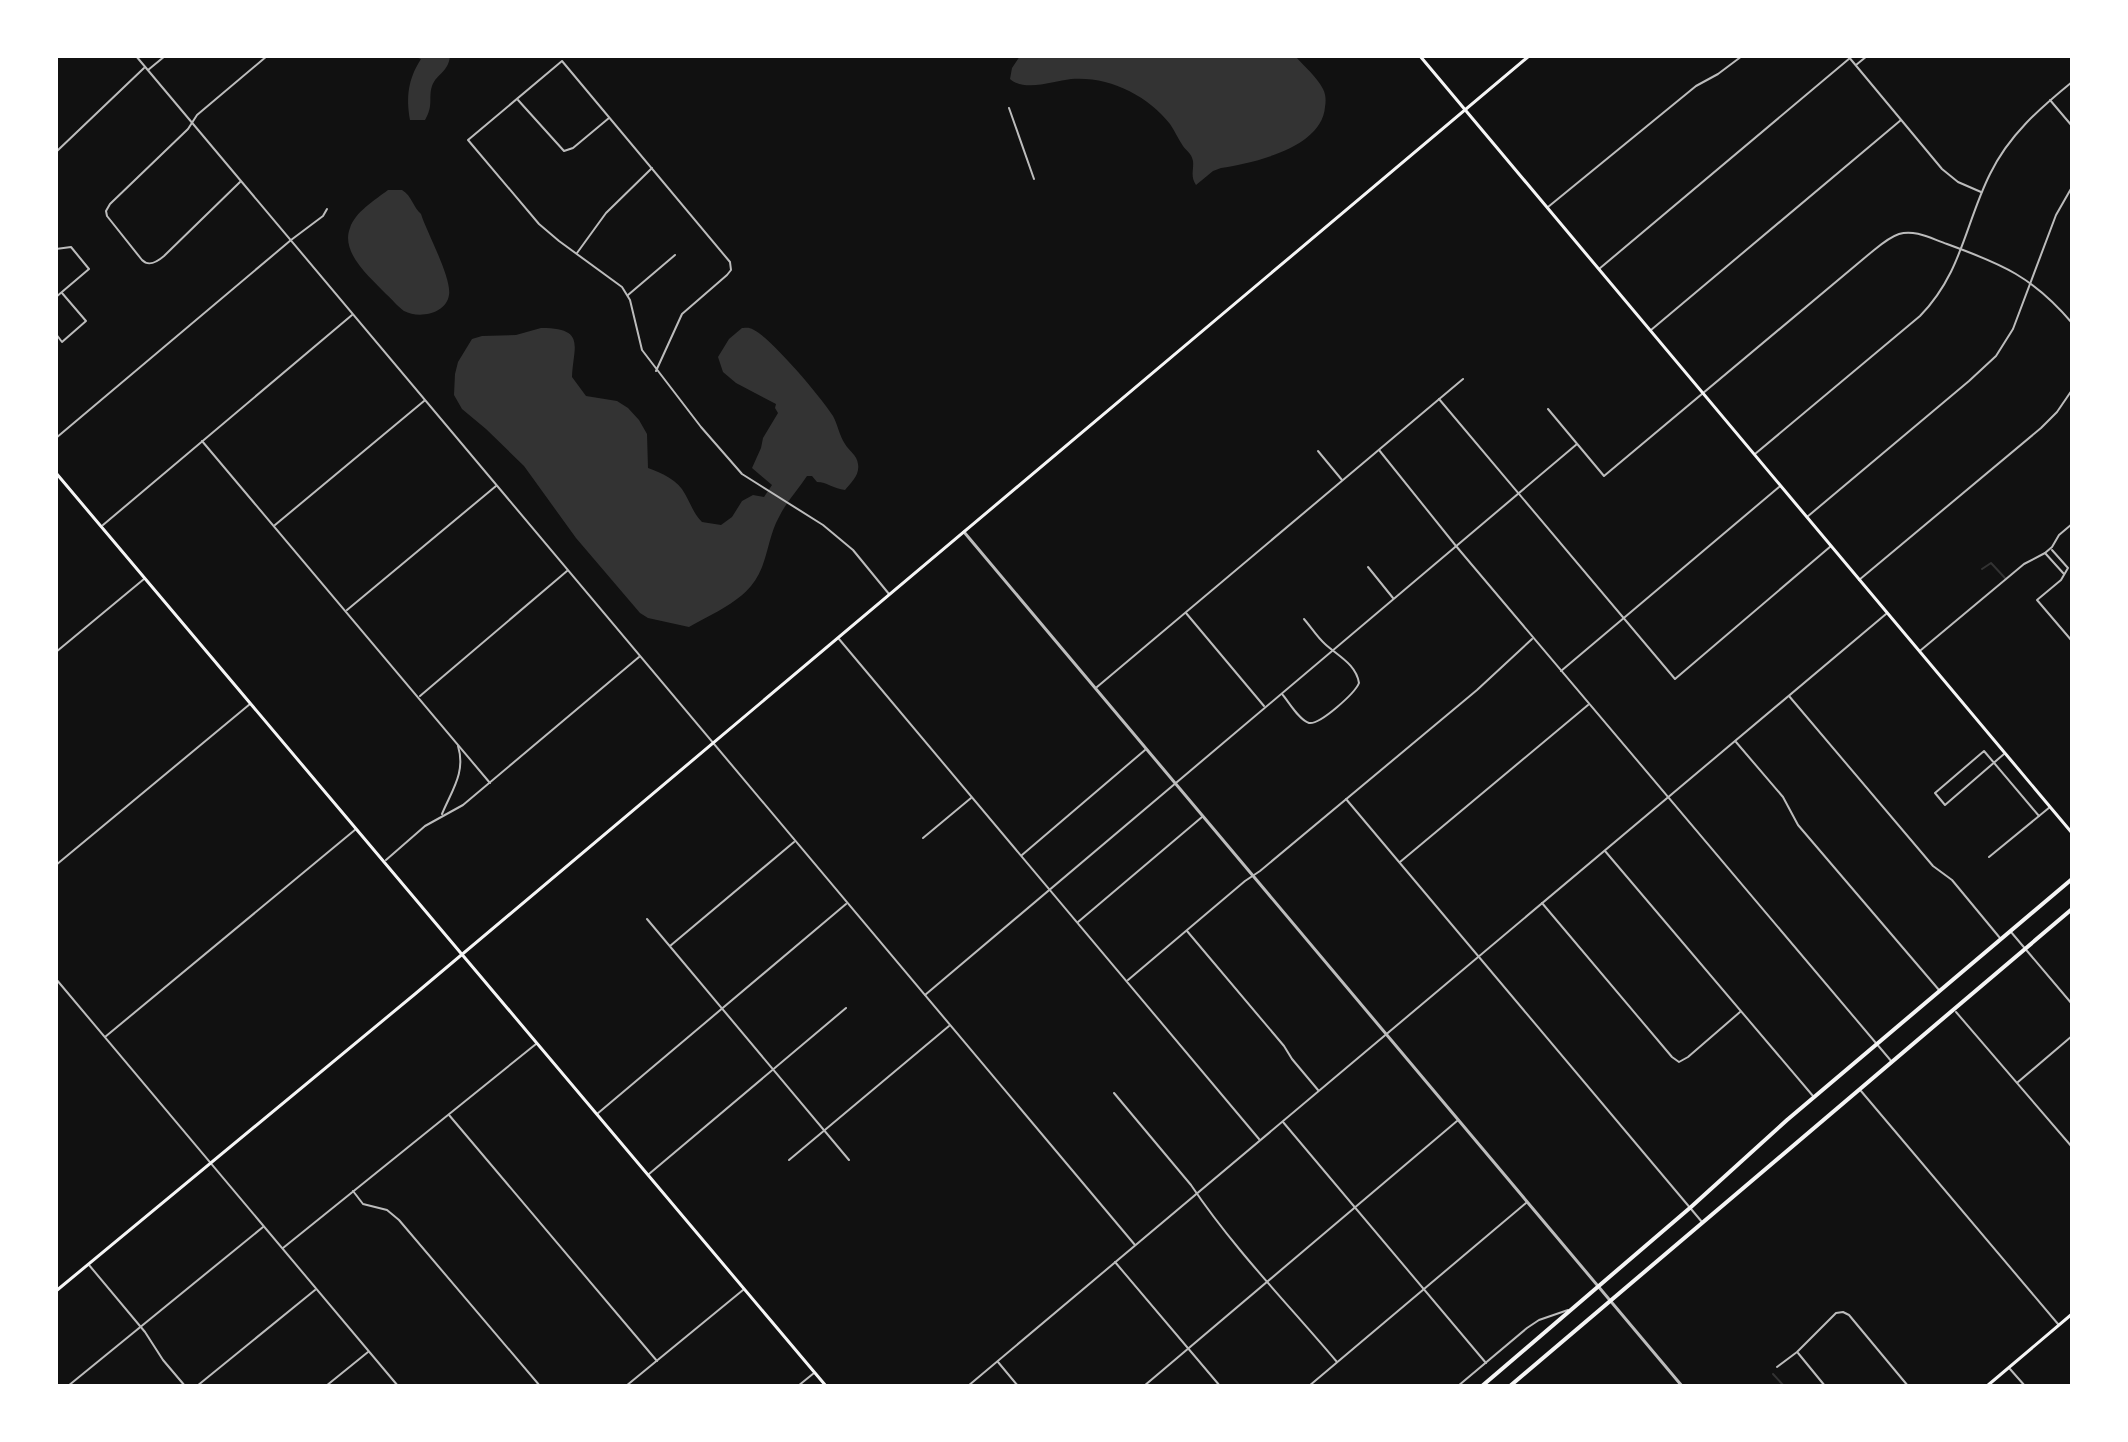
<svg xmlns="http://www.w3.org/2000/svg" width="2128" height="1442" font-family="Roboto,sans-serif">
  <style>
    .water { fill: #333 }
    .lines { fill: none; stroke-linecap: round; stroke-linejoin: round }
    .stream { stroke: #333; stroke-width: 2 }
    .minor { stroke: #bcbcbc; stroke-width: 2 }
    .tertiary { stroke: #bcbcbc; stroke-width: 3 }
    .secondary { stroke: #f5f5f5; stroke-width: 3 }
    .trunk { stroke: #f5f5f5; stroke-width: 4 }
  </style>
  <rect width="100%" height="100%" fill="#111"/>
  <g class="water">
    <path d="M 413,56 L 450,56 C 448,73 437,73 432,86 C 428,98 434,105 425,120 L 410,120 C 406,97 408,79 421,59 Z"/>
    <path d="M 1020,56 L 1295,56 C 1304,66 1317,77 1323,89 C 1326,95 1326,101 1325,107 C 1322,148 1253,163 1221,168 L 1213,171 L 1196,185 C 1190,176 1194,170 1193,161 C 1191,152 1187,152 1183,146 C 1178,139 1175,131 1170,124 C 1147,95 1109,76 1071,79 C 1054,81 1025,92 1010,79 L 1012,68 Z"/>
    <path d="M 388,190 L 402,190 C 412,196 413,207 421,214 C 427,233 452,278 449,295 C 446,314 419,319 404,311 C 398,307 392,299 386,294 C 371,278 340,253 350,228 C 355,212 375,200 388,190 Z"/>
    <path d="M 541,328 C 587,328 573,347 572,377 L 586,396 L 617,401 L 628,408 L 639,420 L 647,434 L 648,468 C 662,473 678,480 685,494 C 691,504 693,513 702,522 L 721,525 L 732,517 L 742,501 L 753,495 L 764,497 L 772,485 L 752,468 L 761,448 L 763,438 L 778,413 L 775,408 L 776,404 L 736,383 L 723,372 L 718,357 L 729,339 L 742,328 C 748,328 748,327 754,330 C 771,338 822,398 833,416 C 838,425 839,435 845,444 C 849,451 857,455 858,464 C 860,475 851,483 845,490 C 834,489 827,482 817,482 L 812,476 L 807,476 C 798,490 786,502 779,517 C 767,538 768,566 751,586 C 736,604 710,615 689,627 L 648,618 L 640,613 L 576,538 L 524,466 L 486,429 L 462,409 L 454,395 L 455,374 L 458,362 L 472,339 L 482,336 L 516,335 Z"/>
  </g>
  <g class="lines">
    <g class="stream">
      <path d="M 1982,569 L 1991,563 L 2005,578"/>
      <path d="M 1773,1374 L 1784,1386"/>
    </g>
    <g class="minor">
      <path d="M 136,56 L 1135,1245"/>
      <path d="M 1848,56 L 1942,169 L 1958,182 L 1981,192"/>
      <path d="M 1856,65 L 1867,56"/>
      <path d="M 148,70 L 165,56"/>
      <path d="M 518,100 L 564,151 L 573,148 L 609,118"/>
      <path d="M 2050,100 L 2072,126"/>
      <path d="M 1009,108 L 1034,179"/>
      <path d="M 56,152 L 144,68"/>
      <path d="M 240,182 L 164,256 C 157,262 149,267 142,260 L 107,216 L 106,211 L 110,204 L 188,129 L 197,115 L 267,56"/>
      <path d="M 1548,207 L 1696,86 L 1718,74 L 1742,56"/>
      <path d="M 56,249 L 71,247 L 89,269 L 56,297"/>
      <path d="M 577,253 L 606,213 L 652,168"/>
      <path d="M 1599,269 L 1850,58"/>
      <path d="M 628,295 L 675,255"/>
      <path d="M 1651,330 L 1901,120"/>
      <path d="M 56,334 L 62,342 L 86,321 L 62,293"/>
      <path d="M 656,371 L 682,314 L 727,275 L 731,270 L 730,262 L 562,61 L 468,140 L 539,224 L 559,241 L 622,287 L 630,300 L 642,350 L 701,427 L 742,474 L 823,525 L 853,550 L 889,594"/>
      <path d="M 1439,399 L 1675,679 L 1831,546"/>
      <path d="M 1548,409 L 1604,476 L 1868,255 C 1877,248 1887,238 1899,234 C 1915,229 1932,239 1947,244 C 2002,264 2033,277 2072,323"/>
      <path d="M 56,438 L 291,240 L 323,216 L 327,209"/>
      <path d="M 202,441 L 490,783"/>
      <path d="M 1379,450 L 1456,546 L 1892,1062"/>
      <path d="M 1318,451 L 1342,480"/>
      <path d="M 1755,454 L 1920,316 C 1962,273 1965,224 1990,174 C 2009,135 2039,109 2072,82"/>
      <path d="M 1807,517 L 1969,381 L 1996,356 L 2013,329 L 2056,215 L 2072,187"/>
      <path d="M 103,525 L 352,315"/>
      <path d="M 275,525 L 424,401"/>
      <path d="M 2052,550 L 2068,568 L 2061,580 L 2037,600 L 2072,641"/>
      <path d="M 2045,553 L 2064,574"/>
      <path d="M 1368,567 L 1393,598"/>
      <path d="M 1859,580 L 2041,428 L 2057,412 L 2072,390"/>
      <path d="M 347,610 L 496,486"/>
      <path d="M 1186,613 L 1264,706"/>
      <path d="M 839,639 L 1259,1139"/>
      <path d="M 1921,650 L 2024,564 L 2045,553 L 2052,547 L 2059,535 L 2072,524"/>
      <path d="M 56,652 L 144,579"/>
      <path d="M 1561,671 L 1779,487"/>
      <path d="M 1097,687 L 1463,379"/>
      <path d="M 1282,694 C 1289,702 1299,720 1309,723 C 1320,725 1355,693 1359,683 C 1356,664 1338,656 1325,644 C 1317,637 1311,627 1304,619"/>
      <path d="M 420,696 L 567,571"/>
      <path d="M 1789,696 L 1933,866 L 1952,880 L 2000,938"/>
      <path d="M 1736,742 L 1783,797 L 1798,825 L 1939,990"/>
      <path d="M 2004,754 L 1945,805 L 1935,793 L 1984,751 L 2039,816"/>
      <path d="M 1346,799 L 1702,1222"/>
      <path d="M 442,814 C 452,790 466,772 458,746"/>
      <path d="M 923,838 L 971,798"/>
      <path d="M 1605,851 L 1813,1096"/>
      <path d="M 1022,855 L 1145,750"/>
      <path d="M 1989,857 L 2050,807"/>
      <path d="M 386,860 L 425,826 L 463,805 L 639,657"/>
      <path d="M 1400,862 L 1588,705"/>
      <path d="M 56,865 L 250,704"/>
      <path d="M 1542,903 L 1672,1057 L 1679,1062 L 1688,1057 L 1740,1012"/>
      <path d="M 647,919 L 849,1160"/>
      <path d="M 1078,922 L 1202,817"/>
      <path d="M 1187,931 L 1284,1046 L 1292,1059 L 1318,1090"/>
      <path d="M 2011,932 L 2072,1004"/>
      <path d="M 670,946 L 794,842"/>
      <path d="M 56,979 L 398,1386"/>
      <path d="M 1128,980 L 1245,881 L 1260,871 L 1477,690 L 1532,639"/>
      <path d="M 925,995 L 1577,444"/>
      <path d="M 1956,1012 L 2072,1147"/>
      <path d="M 105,1037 L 356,829"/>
      <path d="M 2018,1082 L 2072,1036"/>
      <path d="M 1861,1091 L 2058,1324"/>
      <path d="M 1114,1093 L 1191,1185 C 1234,1249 1288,1304 1337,1362"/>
      <path d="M 597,1114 L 846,904"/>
      <path d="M 449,1115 L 657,1361"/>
      <path d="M 1283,1122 L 1486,1363"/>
      <path d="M 789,1160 L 949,1026"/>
      <path d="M 649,1174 L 846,1008"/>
      <path d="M 353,1191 L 363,1204 L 387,1210 L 399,1220 L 540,1386"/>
      <path d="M 283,1248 L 536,1044"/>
      <path d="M 1115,1262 L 1220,1386"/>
      <path d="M 89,1265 L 145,1332 L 163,1360 L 185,1386"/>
      <path d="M 1798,1353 L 1825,1386"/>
      <path d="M 998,1362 L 1018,1386"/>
      <path d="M 1777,1367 L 1797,1352 L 1836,1313 L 1843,1312 L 1849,1315 L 1908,1386"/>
      <path d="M 2010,1369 L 2025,1386"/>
      <path d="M 68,1386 L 263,1227"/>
      <path d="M 197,1386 L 315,1290"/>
      <path d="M 326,1386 L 368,1352"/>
      <path d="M 626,1386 L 743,1290"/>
      <path d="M 798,1386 L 814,1373"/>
      <path d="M 968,1386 L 1886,614"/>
      <path d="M 1144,1386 L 1457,1121"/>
      <path d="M 1309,1386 L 1526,1203"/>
      <path d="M 1458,1386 L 1527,1328 L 1539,1320 L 1568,1310"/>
    </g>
    <path class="tertiary" d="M 964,532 L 1682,1386"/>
    <g class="secondary">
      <path d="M 1420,56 L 2072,833"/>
      <path d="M 56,473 L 826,1386"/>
      <path d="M 56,1291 L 415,994 L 1529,56"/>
      <path d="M 1987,1386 L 2072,1314"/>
    </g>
    <g class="trunk">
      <path d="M 1482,1386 L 1691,1207 L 1787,1120 L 2072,879"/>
      <path d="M 1510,1386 L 2072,909"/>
    </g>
  </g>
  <rect width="2128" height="1442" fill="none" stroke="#ffffff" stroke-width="116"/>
</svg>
